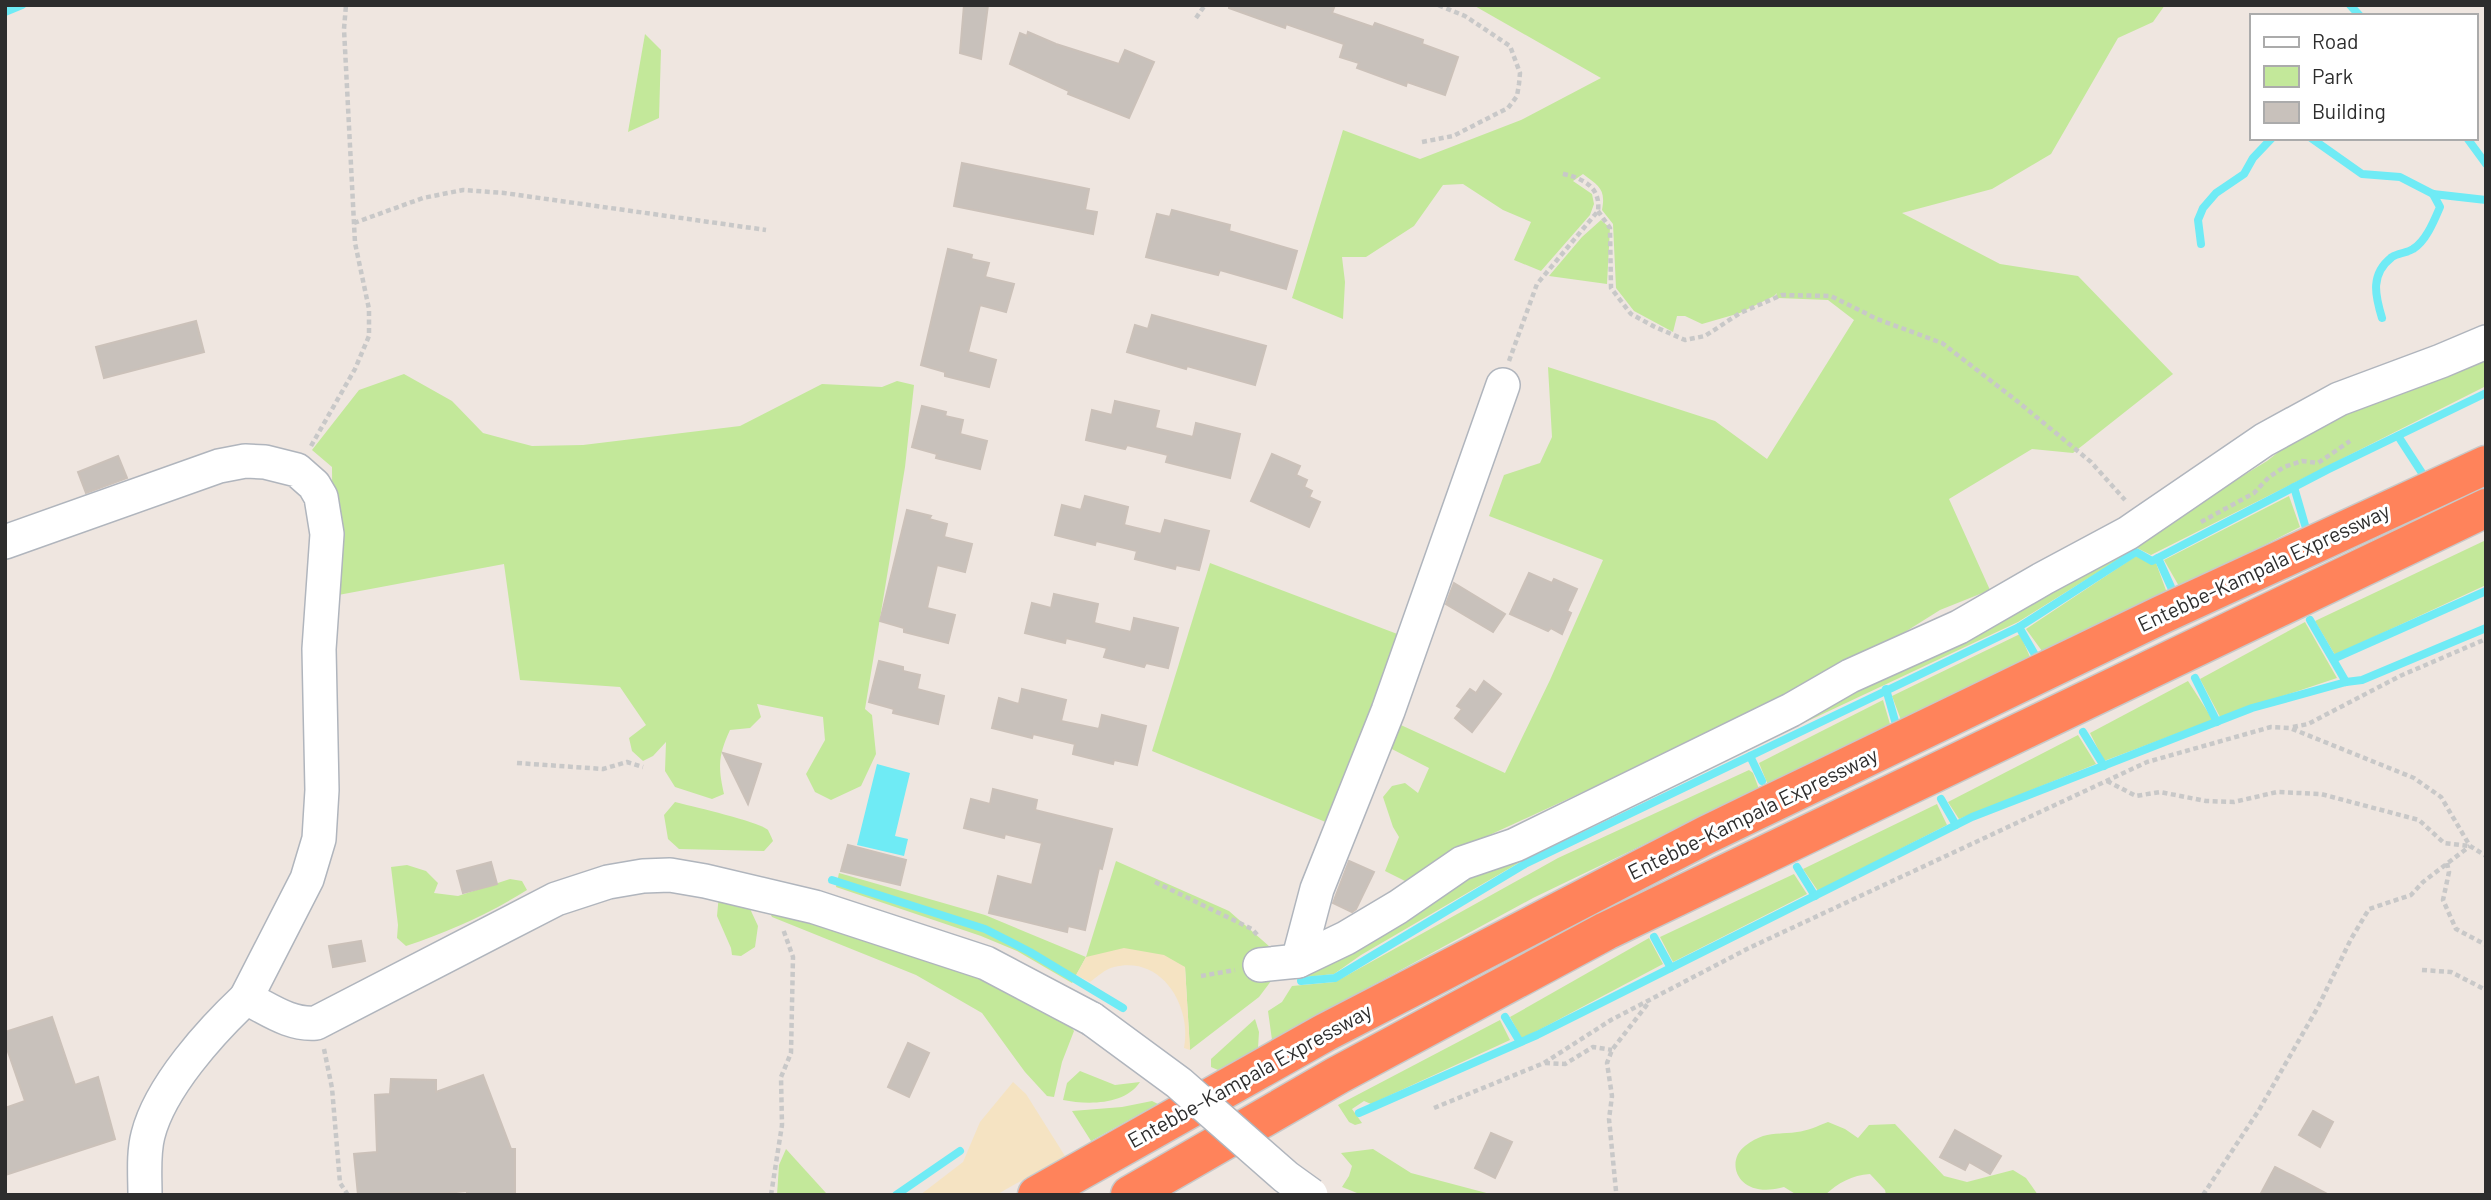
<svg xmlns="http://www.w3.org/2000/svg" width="2491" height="1200" font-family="Barlow,sans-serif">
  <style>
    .green { fill: #c3e89a }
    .sand { fill: #f5e3c2 }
    .water { fill: #6febf5 }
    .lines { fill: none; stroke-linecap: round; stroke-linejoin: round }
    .stream { stroke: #6febf5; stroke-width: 8 }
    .building { fill: #c8c1bb; stroke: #cbc1b9; stroke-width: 2 }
    .minor-casing { stroke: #b0b5bd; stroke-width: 36 }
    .highway-casing { stroke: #c8c8c8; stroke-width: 41 }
    .path { stroke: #c8c8c8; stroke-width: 4.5; stroke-dasharray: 5 3.5; stroke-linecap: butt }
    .minor { stroke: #fff; stroke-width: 33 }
    .highway { stroke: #ff835b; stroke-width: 38 }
    .minor-bridge-casing { stroke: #b0b5bd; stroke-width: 36; stroke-linecap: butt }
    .minor-bridge { stroke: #fff; stroke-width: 33 }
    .labels { text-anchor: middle; stroke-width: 6; stroke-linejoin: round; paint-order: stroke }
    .street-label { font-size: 21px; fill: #2d2d2d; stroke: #fff }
  </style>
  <rect width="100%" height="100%" fill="#efe6e0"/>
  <g class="green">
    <path d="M 1473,5 L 2165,5 L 2153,22 L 2118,38 L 2051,154 L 1992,189 L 1902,213 L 2000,264 L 2078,276 L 2173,374 L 2073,453 L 2032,449 L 1949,499 L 1990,590 L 1940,610 L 1835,676 L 1483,838 L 1417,887 L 1385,871 L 1399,837 L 1393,827 L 1383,797 L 1392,786 L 1405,783 L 1418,793 L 1429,768 L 1384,745 L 1390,720 L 1505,773 L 1550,680 L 1603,560 L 1489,516 L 1504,475 L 1540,463 L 1552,437 L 1548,367 L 1715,421 L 1767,459 L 1854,320 L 1828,300 L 1775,298 L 1777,293 L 1774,296 L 1740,313 L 1702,324 L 1685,316 L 1677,316 L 1673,332 L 1634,311 L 1616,288 L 1613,224 L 1602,210 C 1606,189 1599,186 1583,174 L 1573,181 L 1592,194 L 1594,204 L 1590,215 L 1541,271 L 1514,260 L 1531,222 L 1503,210 L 1463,184 L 1443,185 L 1414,226 L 1366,257 L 1342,257 L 1345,282 L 1343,319 L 1292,298 L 1343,130 L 1420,159 L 1521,120 L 1601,78 Z"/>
    <path d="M 645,34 L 661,50 L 659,118 L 628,132 Z"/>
    <path d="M 1601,220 L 1610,228 L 1607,284 L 1549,276 L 1582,237 Z"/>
    <path d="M 2486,353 L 2486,386 L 2151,555 L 2137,548 L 2018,622 L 1810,720 L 1522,861 L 1361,955 L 1334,974 L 1305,977 L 1311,965 L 1407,909 L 2236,480 L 2267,461 L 2315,423 Z"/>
    <path d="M 404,374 L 452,401 L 483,433 L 532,446 L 583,445 L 740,426 L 822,384 L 882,387 L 897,381 L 914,385 L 905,467 L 865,709 L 872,715 L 876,754 L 861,786 L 831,800 L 815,792 L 806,774 L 825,740 L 823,717 L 757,704 L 761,717 L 750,728 L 730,730 C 718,756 718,767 724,794 L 712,799 L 675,787 L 665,771 L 666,742 L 653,756 L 643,761 L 632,751 L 629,738 L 646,725 L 620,687 L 520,680 L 504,564 L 333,596 L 332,467 L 312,450 L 359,390 Z"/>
    <path d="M 2289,496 L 2300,527 L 2180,588 L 2164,560 Z"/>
    <path d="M 2486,540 L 2486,585 L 2335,655 L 2315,621 Z"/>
    <path d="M 2136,556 L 2151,564 L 2156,563 L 2167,593 L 2042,651 L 2026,629 Z"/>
    <path d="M 1210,563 L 1400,635 L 1328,823 L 1152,751 Z"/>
    <path d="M 2305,622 L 2337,678 L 2220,717 L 2200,679 Z"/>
    <path d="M 2020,634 L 2030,657 L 1901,720 L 1892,696 Z"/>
    <path d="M 2188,681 L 2213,720 L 2104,761 L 2090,733 Z"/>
    <path d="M 1883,700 L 1890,724 L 1768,785 L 1759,763 Z"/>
    <path d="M 2078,735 L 2096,764 L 1959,819 L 1948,802 Z"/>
    <path d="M 1749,770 L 1753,773 L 1759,789 L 1533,898 L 1272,1040 L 1268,1011 L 1282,1002 L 1292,986 L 1335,982 L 1558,858 Z"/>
    <path d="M 675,802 C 690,806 761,822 768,830 C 769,832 772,838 773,841 L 764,851 L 679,849 L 668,839 L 664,815 Z"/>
    <path d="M 1937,804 L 1947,825 L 1818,891 L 1803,869 Z"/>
    <path d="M 1116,861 L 1229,911 L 1286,961 L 1259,997 L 1190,1050 L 1185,967 L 1086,957 L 1072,983 L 1017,951 L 981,936 L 836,887 L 839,873 L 985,915 L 1086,957 Z"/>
    <path d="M 407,865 L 426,871 L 438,883 L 434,893 L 458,896 L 510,879 L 522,881 L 527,890 C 489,914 448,932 406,946 L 397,938 L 398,925 L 391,867 Z"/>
    <path d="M 1794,874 L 1807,894 L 1673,962 L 1660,937 Z"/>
    <path d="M 719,894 L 745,898 L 758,926 L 755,947 L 741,956 L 732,955 L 731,948 L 717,916 Z"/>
    <path d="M 769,911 L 890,937 L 1064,1017 L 1074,1031 L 1062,1062 L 1054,1097 L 1047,1096 L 1025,1072 L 982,1013 L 916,975 L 772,917 Z"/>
    <path d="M 1649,938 L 1663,964 L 1522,1039 L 1510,1017 Z"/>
    <path d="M 1255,1019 L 1259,1032 L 1258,1048 L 1218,1070 L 1211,1067 L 1211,1059 Z"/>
    <path d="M 1500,1020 L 1510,1040 L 1371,1104 L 1364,1101 L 1352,1109 L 1362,1123 L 1355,1125 L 1349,1122 L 1338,1105 Z"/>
    <path d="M 1080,1071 L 1115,1085 L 1140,1082 C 1125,1105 1088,1105 1063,1100 L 1067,1083 Z"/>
    <path d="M 1152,1101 L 1158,1104 L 1091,1141 L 1072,1111 L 1122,1107 Z"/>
    <path d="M 1828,1122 L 1845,1129 L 1858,1138 L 1869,1125 L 1895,1124 L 1944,1176 L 1967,1182 L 2013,1170 L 2026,1178 L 2038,1195 L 1886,1195 L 1885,1190 L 1870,1174 C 1852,1175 1838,1183 1825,1195 L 1797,1195 L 1784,1187 C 1738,1200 1724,1162 1745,1146 C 1764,1131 1776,1135 1797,1132 C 1807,1131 1818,1126 1828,1122 Z"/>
    <path d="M 786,1149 L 826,1193 L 777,1195 L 779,1165 Z"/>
    <path d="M 1373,1149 L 1411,1173 L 1494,1195 L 1362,1195 L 1342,1187 L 1349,1176 L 1352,1166 L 1341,1153 Z"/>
  </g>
  <g class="sand">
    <path d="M 1124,948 L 1164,955 L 1185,967 L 1190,1050 L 1184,1048 C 1192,1006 1162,955 1114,967 C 1105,969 1097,977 1090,982 L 1076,975 L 1086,957 Z"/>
    <path d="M 1013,1082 L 1026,1094 L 1065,1156 L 996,1195 L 920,1195 L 963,1162 L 980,1122 Z"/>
  </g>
  <path class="water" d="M 877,764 L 910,773 L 895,836 L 908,839 L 904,856 L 857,845 Z"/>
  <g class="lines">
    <g class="stream">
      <path d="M 2350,5 L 2360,16"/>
      <path d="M 5,12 L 22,5"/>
      <path d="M 2311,138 L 2362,174 L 2400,177 L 2433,194 L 2486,200"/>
      <path d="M 2467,138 L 2486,164"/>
      <path d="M 2201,244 L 2198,220 L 2203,208 L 2216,193 L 2244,174 L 2253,158 L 2272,138"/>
      <path d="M 2382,318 C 2375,295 2370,274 2392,257 C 2398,253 2407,253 2413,249 C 2426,241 2434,221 2440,207 L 2433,194"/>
      <path d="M 2398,436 L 2422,473"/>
      <path d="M 2294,487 L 2305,525"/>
      <path d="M 2158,558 L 2171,587"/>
      <path d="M 2310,620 L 2346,682"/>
      <path d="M 2019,627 L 2034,653"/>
      <path d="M 2333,659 L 2486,591"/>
      <path d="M 2195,678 L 2217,722"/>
      <path d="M 1886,689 L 1895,721"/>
      <path d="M 2083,732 L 2104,766"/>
      <path d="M 1750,756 L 1762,781"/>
      <path d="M 1941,799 L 1956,825"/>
      <path d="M 1797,867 L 1815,896"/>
      <path d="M 832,880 L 985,929 L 1030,952 L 1123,1008"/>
      <path d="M 1654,937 L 1671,968"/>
      <path d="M 1301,981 L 1335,978 L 1525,864 L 2019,627 L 2136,552 L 2152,561 L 2327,470 L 2486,393"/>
      <path d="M 1505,1017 L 1520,1042"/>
      <path d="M 1359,1113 L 1537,1035 L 1972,817 L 2252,708 L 2346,682 L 2362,680 L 2486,628"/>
      <path d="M 896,1195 L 960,1151"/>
    </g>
  </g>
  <g class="building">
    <path d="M 964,5 L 988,5 L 981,59 L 960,53 Z"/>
    <path d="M 1229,5 L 1335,5 L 1332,13 L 1373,27 L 1375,23 L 1423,40 L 1422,44 L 1458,57 L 1445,95 L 1407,82 L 1406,86 L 1357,68 L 1359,63 L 1340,57 L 1344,44 L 1286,24 L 1285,28 L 1229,8 Z"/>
    <path d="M 1028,32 L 1056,44 L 1119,64 L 1125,50 L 1154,62 L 1129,118 L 1068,94 L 1069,91 L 1010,64 L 1020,33 L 1027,36 Z"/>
    <path d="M 962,163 L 1089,189 L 1085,210 L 1097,212 L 1093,234 L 954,206 Z"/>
    <path d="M 1172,210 L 1230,225 L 1229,231 L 1297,251 L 1286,289 L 1220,270 L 1218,275 L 1146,257 L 1157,214 L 1170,217 Z"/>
    <path d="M 948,249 L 972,255 L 971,259 L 989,263 L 985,277 L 1014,284 L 1006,312 L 980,305 L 968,352 L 996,360 L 989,387 L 945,376 L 945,372 L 921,365 Z"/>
    <path d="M 1152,315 L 1266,346 L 1255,385 L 1187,366 L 1186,369 L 1127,352 L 1135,325 L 1148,329 Z"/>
    <path d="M 196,321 L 204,352 L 104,378 L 96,347 Z"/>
    <path d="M 1115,401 L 1159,411 L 1155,428 L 1193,437 L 1196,423 L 1240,434 L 1230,478 L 1166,462 L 1168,455 L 1127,445 L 1125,449 L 1086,440 L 1092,410 L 1112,415 Z"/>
    <path d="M 922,406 L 946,412 L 945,416 L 963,420 L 960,434 L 987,441 L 980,469 L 936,458 L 937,454 L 912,447 Z"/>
    <path d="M 1272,454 L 1300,466 L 1296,475 L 1307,480 L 1304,487 L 1312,491 L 1309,497 L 1320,502 L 1309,527 L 1251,501 Z"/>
    <path d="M 118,456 L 127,478 L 86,493 L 78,472 Z"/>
    <path d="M 1085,496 L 1128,507 L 1124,525 L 1161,534 L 1165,520 L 1209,531 L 1199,570 L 1176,565 L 1175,569 L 1135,559 L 1137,551 L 1096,541 L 1095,545 L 1055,535 L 1062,505 L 1081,510 Z"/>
    <path d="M 907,510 L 931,516 L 929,519 L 947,524 L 944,537 L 972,544 L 965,572 L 937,565 L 927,608 L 955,615 L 948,643 L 904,632 L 904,628 L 880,621 Z"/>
    <path d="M 1529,573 L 1552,583 L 1554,579 L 1577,589 L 1567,611 L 1571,613 L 1562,634 L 1551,628 L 1548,631 L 1510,614 Z"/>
    <path d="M 1454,583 L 1505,614 L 1493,632 L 1446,604 Z"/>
    <path d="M 1054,594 L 1098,604 L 1094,623 L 1131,632 L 1134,618 L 1178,628 L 1168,668 L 1146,663 L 1144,667 L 1104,657 L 1107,648 L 1066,638 L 1065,643 L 1025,633 L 1032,603 L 1051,608 Z"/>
    <path d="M 879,661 L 903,667 L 903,671 L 920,675 L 917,689 L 944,696 L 938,724 L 893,713 L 894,709 L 869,702 Z"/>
    <path d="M 1484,681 L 1501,694 L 1472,732 L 1455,718 L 1462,709 L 1457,706 L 1470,689 L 1476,693 Z"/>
    <path d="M 1022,689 L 1066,700 L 1061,721 L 1099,729 L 1102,715 L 1146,726 L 1137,765 L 1114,760 L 1113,764 L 1073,754 L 1075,744 L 1033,734 L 1032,738 L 992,728 L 999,698 L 1019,704 Z"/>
    <path d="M 723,753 L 761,764 L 748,804 Z"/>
    <path d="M 993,789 L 1037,800 L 1035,810 L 1112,829 L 1102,869 L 1099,868 L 1085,930 L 1068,926 L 1067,932 L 989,913 L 998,876 L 1032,885 L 1042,843 L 1005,834 L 1004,838 L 964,828 L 971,799 L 990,804 Z"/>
    <path d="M 848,845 L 906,860 L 900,885 L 841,871 Z"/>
    <path d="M 1349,861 L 1374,872 L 1356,909 L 1352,912 L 1333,903 Z"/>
    <path d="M 491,862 L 497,884 L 463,893 L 457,871 Z"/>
    <path d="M 361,941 L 365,961 L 333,967 L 329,946 Z"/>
    <path d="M 52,1017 L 75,1085 L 98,1077 L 115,1139 L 5,1175 L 5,1108 L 25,1101 L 5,1043 L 5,1032 Z"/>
    <path d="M 908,1043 L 929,1053 L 909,1097 L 888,1087 Z"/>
    <path d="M 483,1075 L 511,1149 L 515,1149 L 515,1195 L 467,1195 L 467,1191 L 424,1195 L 411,1195 L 410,1192 L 358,1195 L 354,1154 L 377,1152 L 375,1095 L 390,1094 L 391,1079 L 436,1080 L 436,1092 Z"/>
    <path d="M 2313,1111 L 2333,1122 L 2320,1147 L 2299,1135 Z"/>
    <path d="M 1955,1130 L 2001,1156 L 1990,1174 L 1969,1162 L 1965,1170 L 1940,1157 Z"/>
    <path d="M 1491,1133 L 1512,1142 L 1495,1178 L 1475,1168 Z"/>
    <path d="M 2275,1167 L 2293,1176 L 2329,1195 L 2260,1195 Z"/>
  </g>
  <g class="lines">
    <g class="minor-casing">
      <g id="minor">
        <path d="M 5,542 L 219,466 L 245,461 L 265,462 L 297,470 L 314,485 L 321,497 L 327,534 L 319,649 L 322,790 L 319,839 L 307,879 L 246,998 C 269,1009 289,1025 316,1023 L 556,899 L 608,882 L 643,876 L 670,875 L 705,881 L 815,907 L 986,963 L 1092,1019"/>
        <path d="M 1298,961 L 1317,889 L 1388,711 L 1503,385"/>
        <path d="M 1260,965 L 1298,961 L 1346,938 L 1398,907 L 1462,863 L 1515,845 L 1791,710 L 1850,676 L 1959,627 L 2044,578 L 2128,533 L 2264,440 L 2339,399 L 2441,361 L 2486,342"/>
        <path d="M 145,1195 C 145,1175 143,1154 148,1135 C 160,1087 211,1031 246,998"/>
      </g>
    </g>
    <g class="highway-casing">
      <g id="highway">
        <path d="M 1037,1195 L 1326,1032 L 1706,835 L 2161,615 L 2486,465"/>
        <path d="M 1130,1195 L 1338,1075 L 1606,931 L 2486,508"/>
      </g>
    </g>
    <g class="path">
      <path d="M 1196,18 L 1205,5"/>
      <path d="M 1422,142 L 1453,136 L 1508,108 L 1517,96 L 1519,84 L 1520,73 L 1510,46 L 1465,16 L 1438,5"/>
      <path d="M 1598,211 L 1610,228 L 1611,288 L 1631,314 L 1655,327 L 1685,340 L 1705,336 L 1740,313 L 1782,295 L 1831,296 L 1877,319 L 1942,343 L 2017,401 L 2091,462 L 2125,500"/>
      <path d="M 354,223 L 423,198 L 463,190 L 504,193 L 766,230"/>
      <path d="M 1509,361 L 1537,284 L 1598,211 C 1601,186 1582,178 1560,173"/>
      <path d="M 311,446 L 355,369 L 369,336 L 369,309 L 355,243 L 344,29 L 346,5"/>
      <path d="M 2201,522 L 2254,493 L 2269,477 L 2284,467 L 2302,461 L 2318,463 L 2350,441"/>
      <path d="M 2293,727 L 2308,724 L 2400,676 L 2486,639"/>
      <path d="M 517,763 L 603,769 L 627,762 L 643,767"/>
      <path d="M 2107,781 L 2136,796 L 2160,792 L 2206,801 L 2234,802 L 2277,792 L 2321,794 L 2419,820 L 2444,843 L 2469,846"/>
      <path d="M 2447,863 L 2449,872 L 2443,900 L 2456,929 L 2486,945"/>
      <path d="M 1155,882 L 1252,929 L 1259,937"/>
      <path d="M 2422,970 L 2451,972 L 2486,990"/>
      <path d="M 1201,976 L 1235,970"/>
      <path d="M 324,1049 L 332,1088 L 340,1183 L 348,1195"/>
      <path d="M 1545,1063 L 1565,1064 L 1593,1047 L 1612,1050"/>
      <path d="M 1434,1108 L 1544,1063 L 1611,1020 L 1749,948 L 2147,762 L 2271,727 L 2290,728 L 2414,778 L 2441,797 L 2470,846 L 2486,856"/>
      <path d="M 1616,1191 L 1609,1119 L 1612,1096 L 1607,1063 L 1612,1050 L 1649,1002"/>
      <path d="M 771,1195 L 782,1125 L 781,1077 L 791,1053 L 793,957 L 783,929"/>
      <path d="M 2203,1195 L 2259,1110 L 2318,1007 L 2351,939 L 2369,909 L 2411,895 L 2423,882 L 2470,846"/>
    </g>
    <use href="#minor" class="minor"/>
    <use href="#highway" class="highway"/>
    <g class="minor-bridge-casing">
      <path id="minor-bridge" d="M 1092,1019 L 1179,1083 L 1286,1177 L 1311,1195"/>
    </g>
    <use href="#minor-bridge" class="minor-bridge"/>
  </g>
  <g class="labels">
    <g class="street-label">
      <text transform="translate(2264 568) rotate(-25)" y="7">Entebbe-Kampala Expressway</text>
      <text transform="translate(1753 814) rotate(-26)" y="7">Entebbe-Kampala Expressway</text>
      <text transform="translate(1250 1076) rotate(-29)" y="7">Entebbe-Kampala Expressway</text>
    </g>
  </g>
  <rect width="2491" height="1200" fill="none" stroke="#2d2d2d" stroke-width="14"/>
  <rect x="2250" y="14" width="228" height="126" fill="#ffffff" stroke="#ababab" stroke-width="2"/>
  <rect x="2264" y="37" width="35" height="10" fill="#ffffff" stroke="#ababab" stroke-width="2"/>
  <text x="2312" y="49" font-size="21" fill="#2d2d2d">Road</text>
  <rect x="2264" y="66" width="35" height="21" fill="#c3e89a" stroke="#ababab" stroke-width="2"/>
  <text x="2312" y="84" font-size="21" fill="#2d2d2d">Park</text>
  <rect x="2264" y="102" width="35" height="21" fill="#c8c1bb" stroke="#ababab" stroke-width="2"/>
  <text x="2312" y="119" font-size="21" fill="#2d2d2d">Building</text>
</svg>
